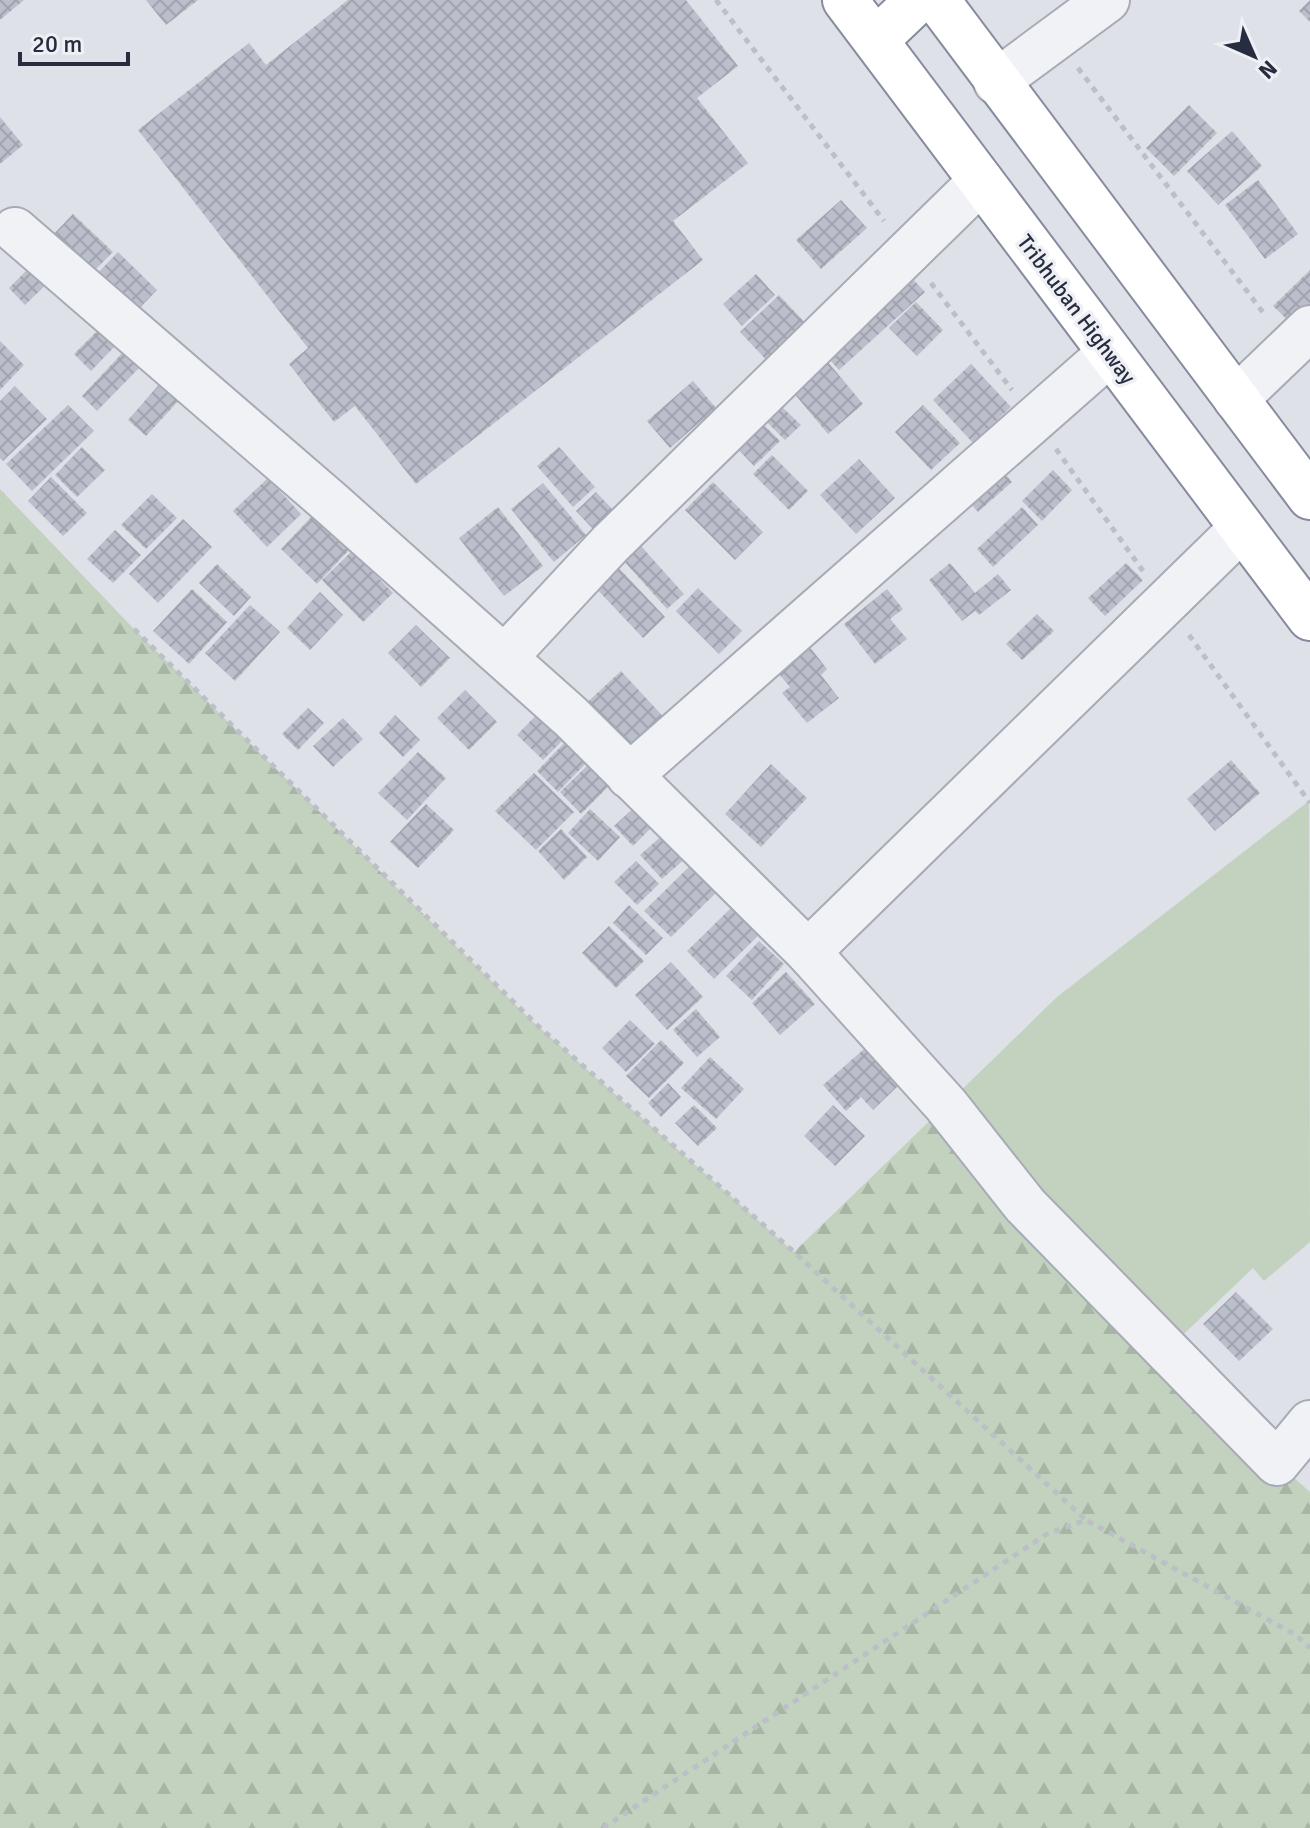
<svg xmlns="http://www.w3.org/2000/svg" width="1310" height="1828" font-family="Signika,sans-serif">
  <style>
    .grass { fill: #c2d2bf }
    .forest { fill: url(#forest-firs) }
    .building { fill: url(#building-cross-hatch) }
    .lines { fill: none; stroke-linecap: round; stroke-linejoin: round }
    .minor-casing { stroke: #a7abb5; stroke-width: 48 }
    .highway-casing { stroke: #868c9e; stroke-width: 48 }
    .path { stroke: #bcbfc6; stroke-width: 5; stroke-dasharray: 6 6; stroke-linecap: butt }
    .minor { stroke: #f1f2f6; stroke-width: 44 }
    .highway { stroke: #fff; stroke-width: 44 }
    .labels { text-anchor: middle; stroke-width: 7; stroke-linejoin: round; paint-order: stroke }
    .street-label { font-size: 22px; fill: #272d3f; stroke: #eef0f5 }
  </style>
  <defs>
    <pattern id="forest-firs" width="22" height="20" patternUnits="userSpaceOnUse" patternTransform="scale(2)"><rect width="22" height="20" fill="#c2d2bf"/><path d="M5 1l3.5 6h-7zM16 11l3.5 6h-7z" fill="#a7b5a5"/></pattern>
    <pattern id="building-cross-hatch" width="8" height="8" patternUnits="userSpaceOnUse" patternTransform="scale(2)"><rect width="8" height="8" fill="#bbbfcb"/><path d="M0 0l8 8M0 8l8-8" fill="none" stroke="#a1a4af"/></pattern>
  </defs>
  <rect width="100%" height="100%" fill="#dee1e8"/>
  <path class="grass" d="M 1309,801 L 1310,1242 L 1264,1281 L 1253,1268 L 1167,1350 L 946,1105 L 1057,997 Z"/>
  <path class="forest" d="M 0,489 L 134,629 L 532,1021 L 794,1252 L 946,1105 L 1277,1463 L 1310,1492 L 1310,1828 L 0,1828 Z"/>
  <g class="building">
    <path d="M 0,0 L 24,0 L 0,20 Z"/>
    <path d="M 146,0 L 198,0 L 166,25 Z"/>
    <path d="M 348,0 L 686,0 L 738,66 L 697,98 L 748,163 L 673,221 L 703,260 L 416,484 L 355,406 L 334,422 L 289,364 L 308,348 L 138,130 L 249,43 L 266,65 Z"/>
    <path d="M 1310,0 L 1310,22 L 1299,11 Z"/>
    <path d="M 1189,105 L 1217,133 L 1174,176 L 1146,148 Z"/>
    <path d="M 0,117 L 23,145 L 0,164 Z"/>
    <path d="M 1232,131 L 1262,166 L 1218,205 L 1187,171 Z"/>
    <path d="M 1258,180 L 1298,234 L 1265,259 L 1225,205 Z"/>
    <path d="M 841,200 L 867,228 L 821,269 L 796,240 Z"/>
    <path d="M 73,214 L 113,252 L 89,276 L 50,238 Z"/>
    <path d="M 118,252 L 157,290 L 132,316 L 93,278 Z"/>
    <path d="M 34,263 L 51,280 L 25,305 L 9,288 Z"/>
    <path d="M 1310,270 L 1310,317 L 1298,330 L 1273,306 Z"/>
    <path d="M 756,274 L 775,295 L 742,326 L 723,304 Z"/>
    <path d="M 909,275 L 925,292 L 839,370 L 823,352 Z"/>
    <path d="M 779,295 L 810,328 L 771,365 L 740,332 Z"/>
    <path d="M 916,302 L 943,330 L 917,356 L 889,328 Z"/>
    <path d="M 103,325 L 119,342 L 91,371 L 74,354 Z"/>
    <path d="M 0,341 L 24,365 L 0,390 Z"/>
    <path d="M 125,350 L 141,366 L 97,411 L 82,396 Z"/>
    <path d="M 822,355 L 863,404 L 828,434 L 787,385 Z"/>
    <path d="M 971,364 L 1011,407 L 973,443 L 933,400 Z"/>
    <path d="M 164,379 L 183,396 L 146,436 L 128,420 Z"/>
    <path d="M 693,381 L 716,408 L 670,448 L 647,421 Z"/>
    <path d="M 15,386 L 47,419 L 3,461 L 0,458 L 0,401 Z"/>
    <path d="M 68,405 L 94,431 L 32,491 L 6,464 Z"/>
    <path d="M 923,405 L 960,443 L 931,470 L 895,432 Z"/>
    <path d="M 782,407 L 801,425 L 785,440 L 767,422 Z"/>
    <path d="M 763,424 L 780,441 L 754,466 L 737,448 Z"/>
    <path d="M 82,447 L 105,470 L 77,497 L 55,475 Z"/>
    <path d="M 559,447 L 595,487 L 573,507 L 537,466 Z"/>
    <path d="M 772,455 L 808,491 L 789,510 L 753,474 Z"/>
    <path d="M 859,459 L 895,498 L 856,534 L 820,495 Z"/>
    <path d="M 999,467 L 1012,482 L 978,512 L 964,496 Z"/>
    <path d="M 1053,470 L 1072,490 L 1042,521 L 1022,501 Z"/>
    <path d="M 51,477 L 87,513 L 63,536 L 28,501 Z"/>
    <path d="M 268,478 L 301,514 L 267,547 L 233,511 Z"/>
    <path d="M 713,482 L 763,532 L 735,560 L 685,510 Z"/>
    <path d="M 543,483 L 586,535 L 554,562 L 511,509 Z"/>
    <path d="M 596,492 L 614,511 L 594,530 L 576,511 Z"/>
    <path d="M 152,494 L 177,518 L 146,549 L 121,525 Z"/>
    <path d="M 498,507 L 543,566 L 504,596 L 459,538 Z"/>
    <path d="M 1022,507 L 1038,525 L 993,567 L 977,549 Z"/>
    <path d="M 314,514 L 350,549 L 317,584 L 281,549 Z"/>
    <path d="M 183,519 L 212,547 L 158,603 L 129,574 Z"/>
    <path d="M 115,530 L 141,555 L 113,583 L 87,559 Z"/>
    <path d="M 640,545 L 684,594 L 667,609 L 623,560 Z"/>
    <path d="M 352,551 L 393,593 L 363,622 L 322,580 Z"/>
    <path d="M 950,563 L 975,593 L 998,574 L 1011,590 L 979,615 L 975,611 L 962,621 L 929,580 Z"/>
    <path d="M 1126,563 L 1143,580 L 1105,616 L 1088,598 Z"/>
    <path d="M 217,564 L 251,597 L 234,616 L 199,583 Z"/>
    <path d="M 615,564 L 665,617 L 643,638 L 592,584 Z"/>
    <path d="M 698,588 L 742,631 L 719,654 L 676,611 Z"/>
    <path d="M 192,589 L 227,622 L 189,664 L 153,631 Z"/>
    <path d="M 887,589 L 903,609 L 890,619 L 907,639 L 875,664 L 844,624 Z"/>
    <path d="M 320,592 L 343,615 L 310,650 L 287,628 Z"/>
    <path d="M 250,605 L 280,632 L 235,681 L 205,653 Z"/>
    <path d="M 1037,614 L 1054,631 L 1022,660 L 1006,644 Z"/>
    <path d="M 416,625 L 450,658 L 421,687 L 388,653 Z"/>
    <path d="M 805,641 L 827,669 L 821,675 L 839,698 L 807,723 L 782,693 L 790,687 L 773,667 Z"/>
    <path d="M 621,671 L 671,725 L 630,762 L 580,709 Z"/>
    <path d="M 465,690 L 497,722 L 469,750 L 437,718 Z"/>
    <path d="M 308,708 L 324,723 L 298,750 L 282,734 Z"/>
    <path d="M 542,709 L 569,734 L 543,760 L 517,735 Z"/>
    <path d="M 395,715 L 420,740 L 403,757 L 379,733 Z"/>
    <path d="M 343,718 L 363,739 L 333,767 L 313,746 Z"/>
    <path d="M 569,738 L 590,759 L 558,792 L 537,771 Z"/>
    <path d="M 418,752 L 446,778 L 407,820 L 378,793 Z"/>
    <path d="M 1231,760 L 1260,793 L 1215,831 L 1187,799 Z"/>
    <path d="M 590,763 L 611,784 L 581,814 L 560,792 Z"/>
    <path d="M 771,764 L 807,798 L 761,847 L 725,814 Z"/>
    <path d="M 534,773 L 574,812 L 536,850 L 495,811 Z"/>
    <path d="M 426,804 L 454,830 L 418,868 L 390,842 Z"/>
    <path d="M 637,805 L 655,824 L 633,846 L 614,826 Z"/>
    <path d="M 590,809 L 620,837 L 598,861 L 568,833 Z"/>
    <path d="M 561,829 L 587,857 L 564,880 L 538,851 Z"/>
    <path d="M 665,833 L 687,857 L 662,879 L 640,855 Z"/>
    <path d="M 636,861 L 659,884 L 637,905 L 614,882 Z"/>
    <path d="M 694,862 L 720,889 L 671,937 L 644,911 Z"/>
    <path d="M 629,905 L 663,938 L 646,955 L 613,923 Z"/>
    <path d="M 734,905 L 761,933 L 714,979 L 687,951 Z"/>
    <path d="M 609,926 L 644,961 L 616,988 L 582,953 Z"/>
    <path d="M 759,941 L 784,964 L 752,1000 L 726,976 Z"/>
    <path d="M 671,962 L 703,997 L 667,1030 L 635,995 Z"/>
    <path d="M 786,972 L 815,1004 L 780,1035 L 752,1003 Z"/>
    <path d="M 696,1009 L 720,1037 L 697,1057 L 673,1030 Z"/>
    <path d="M 630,1020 L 655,1044 L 626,1072 L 602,1048 Z"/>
    <path d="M 661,1040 L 684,1063 L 649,1098 L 626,1076 Z"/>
    <path d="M 864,1049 L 898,1086 L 873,1110 L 861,1097 L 846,1111 L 823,1085 Z"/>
    <path d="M 710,1057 L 744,1089 L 716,1119 L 681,1088 Z"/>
    <path d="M 668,1083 L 681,1097 L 661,1117 L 648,1103 Z"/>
    <path d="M 694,1105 L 717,1128 L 698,1146 L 675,1123 Z"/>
    <path d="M 833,1105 L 865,1136 L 835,1166 L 804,1136 Z"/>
    <path d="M 1236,1292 L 1273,1329 L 1239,1361 L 1203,1324 Z"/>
  </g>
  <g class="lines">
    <g class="minor-casing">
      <g id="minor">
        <path d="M 996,82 L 1107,0"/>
        <path d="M 15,230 L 332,504 L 571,717 L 808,952 L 946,1105 L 1025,1205 L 1277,1463 L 1310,1423"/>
        <path d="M 1236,399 L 1310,328"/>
        <path d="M 505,657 L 610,544 L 981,181"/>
        <path d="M 629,776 L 1110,353"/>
        <path d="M 808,952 L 1242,528"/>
      </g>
    </g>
    <g class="highway-casing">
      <g id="highway">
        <path d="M 845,0 L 1310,618"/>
        <path d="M 937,0 L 1310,497"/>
        <path d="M 876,40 L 918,0"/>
      </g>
    </g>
    <g class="path">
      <path d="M 716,0 L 884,221"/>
      <path d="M 1078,68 L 1265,315"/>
      <path d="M 931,283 L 1012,390"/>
      <path d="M 1056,449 L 1143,571"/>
      <path d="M 134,629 L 537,1025 L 794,1252 L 1086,1520"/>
      <path d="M 1189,635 L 1310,803"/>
      <path d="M 603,1828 L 1047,1534 L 1086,1520 L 1296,1635 L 1310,1648"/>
    </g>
    <use href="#minor" class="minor"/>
    <use href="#highway" class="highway"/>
  </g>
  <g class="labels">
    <g class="street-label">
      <text transform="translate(1077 309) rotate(53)" y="8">Tribhuban Highway</text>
    </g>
  </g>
  <g transform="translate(1254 56) rotate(135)" stroke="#eef0f5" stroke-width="6" paint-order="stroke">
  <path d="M0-6L14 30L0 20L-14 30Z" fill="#272d3f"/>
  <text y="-12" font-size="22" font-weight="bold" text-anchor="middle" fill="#272d3f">N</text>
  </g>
  <path d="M20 52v12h108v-12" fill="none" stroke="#272d3f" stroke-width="4"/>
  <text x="32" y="52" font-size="24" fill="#272d3f" stroke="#eef0f5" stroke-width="6" paint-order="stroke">20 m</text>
</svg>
